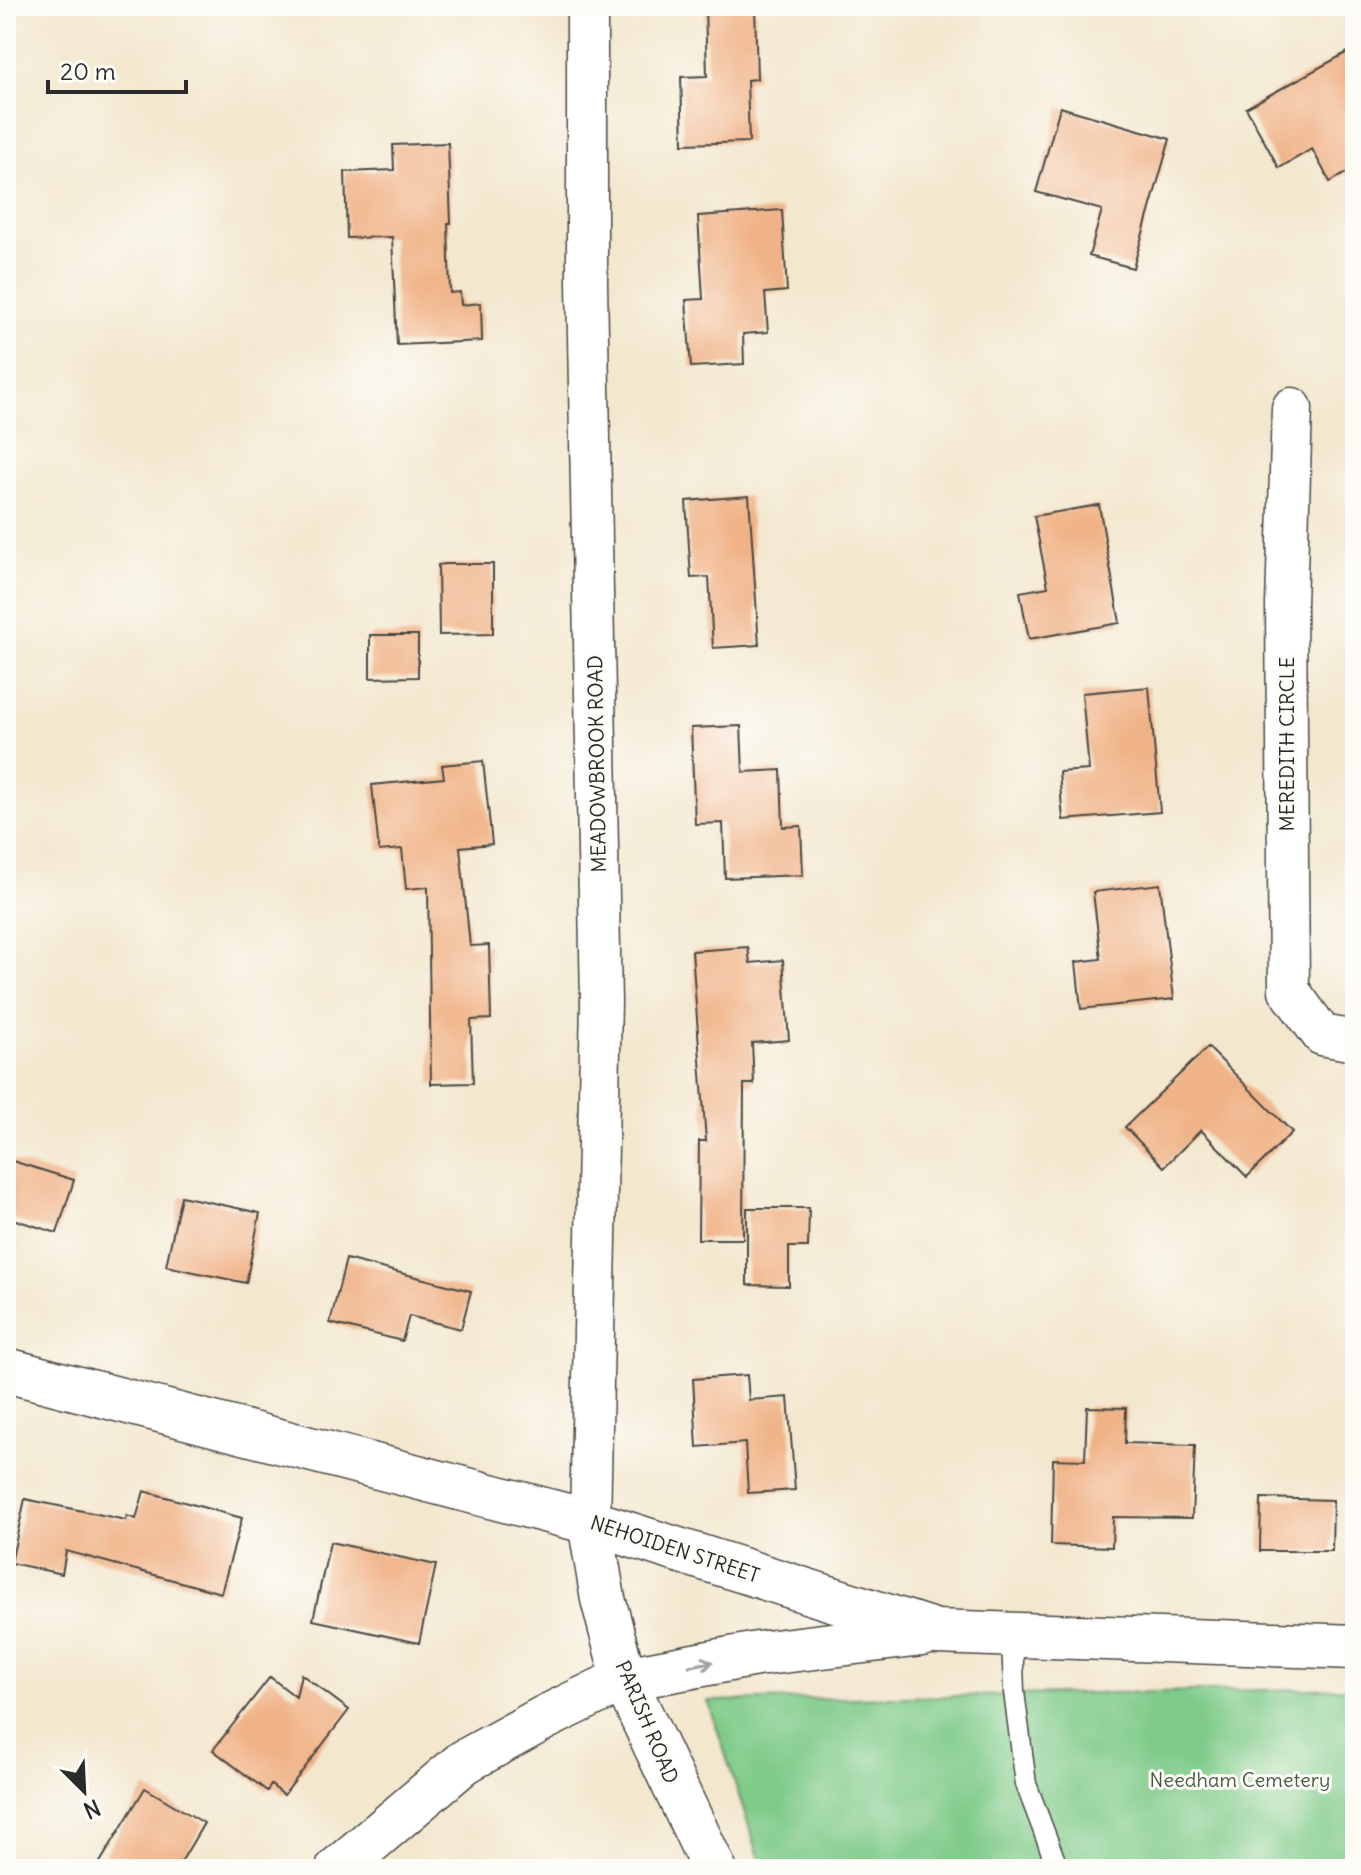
<svg xmlns="http://www.w3.org/2000/svg" width="1361" height="1875" font-family="Delius,sans-serif">
  <style>
    .green { fill: #7fcb89; stroke: #557b5a; stroke-width: 2 }
    .building { fill: #f0b387 }
    .lines { fill: none; stroke-linecap: round; stroke-linejoin: round }
    .lane-casing { stroke: #494743; stroke-width: 23 }
    .street-casing { stroke: #494743; stroke-width: 43 }
    .secondary-casing { stroke: #494743; stroke-width: 47 }
    .lane { stroke: #fff; stroke-width: 20 }
    .street { stroke: #fff; stroke-width: 40 }
    .secondary { stroke: #fff; stroke-width: 44 }
    .oneway { stroke: #a0a0a0 }
    .labels { text-anchor: middle; stroke-width: 6; stroke-linejoin: round; paint-order: stroke }
    .street-label { font-size: 20px; fill: #2b2b2b; stroke: #fdfcf7 }
    .park-label { font-size: 20px; fill: #445b47; stroke: #fdfcf7 }
  </style>
  <rect width="100%" height="100%" fill="#fdfcf7"/>
  <filter id="ink" filterUnits="userSpaceOnUse"><feTurbulence type="fractalNoise" baseFrequency=".0125" numOctaves="2"/><feDisplacementMap in="SourceGraphic" scale="16" xChannelSelector="R" yChannelSelector="G"/><feConvolveMatrix kernelMatrix="1 2 1 2 8 2 1 2 1" color-interpolation-filters="sRGB"/></filter>
  <filter id="wash" filterUnits="userSpaceOnUse"><feTurbulence type="fractalNoise" baseFrequency=".006" numOctaves="4" result="noise"/><feDisplacementMap in="SourceGraphic" scale="32" xChannelSelector="R" yChannelSelector="G"/><feGaussianBlur stdDeviation="1.8" result="paint"/><feColorMatrix in="noise" values="0 0 0 0 0 0 0 0 0 0 0 0 0 0 0 0 0 1.4 0 .05"/><feComposite in="paint" operator="in"/></filter>
  <g filter="url(#wash)">
    <rect width="100%" height="100%" fill="#f3e7ce"/>
    <path class="green" d="M 1355,1688 L 1355,1869 L 763,1869 L 708,1701 Z"/>
    <g id="blocks">
      <g class="building">
        <path d="M 705,6 L 755,6 L 757,79 L 747,80 L 749,142 L 683,144 L 681,77 L 707,76 Z"/>
        <path d="M 1355,48 L 1355,168 L 1330,182 L 1312,149 L 1279,168 L 1246,108 Z"/>
        <path d="M 1060,107 L 1170,139 L 1133,268 L 1089,256 L 1102,210 L 1036,192 Z"/>
        <path d="M 448,143 L 451,223 L 448,223 L 450,293 L 460,292 L 461,305 L 481,303 L 482,341 L 397,345 L 392,237 L 347,238 L 345,172 L 394,170 L 393,145 Z"/>
        <path d="M 782,210 L 787,291 L 765,293 L 768,332 L 743,334 L 744,364 L 691,367 L 686,300 L 703,299 L 698,216 Z"/>
        <path d="M 749,496 L 759,645 L 713,648 L 709,577 L 691,578 L 686,501 Z"/>
        <path d="M 1099,505 L 1120,623 L 1029,639 L 1020,592 L 1048,587 L 1034,516 Z"/>
        <path d="M 445,564 L 493,564 L 493,634 L 439,635 L 438,565 Z"/>
        <path d="M 370,635 L 418,635 L 418,677 L 370,678 Z"/>
        <path d="M 1149,687 L 1160,812 L 1063,820 L 1059,772 L 1089,770 L 1082,693 Z"/>
        <path d="M 741,726 L 743,772 L 781,770 L 783,827 L 801,826 L 803,875 L 725,878 L 723,823 L 695,824 L 691,728 Z"/>
        <path d="M 483,761 L 492,844 L 460,847 L 470,946 L 489,945 L 491,1019 L 471,1020 L 473,1083 L 431,1084 L 428,887 L 406,889 L 402,849 L 379,851 L 372,785 L 444,778 L 442,765 Z"/>
        <path d="M 1160,884 L 1174,999 L 1081,1009 L 1076,962 L 1101,959 L 1093,892 Z"/>
        <path d="M 748,947 L 750,963 L 783,960 L 789,1040 L 752,1043 L 754,1084 L 744,1084 L 743,1239 L 698,1239 L 699,1141 L 706,1141 L 692,951 Z"/>
        <path d="M 1208,1047 L 1292,1132 L 1247,1177 L 1201,1130 L 1164,1167 L 1125,1127 Z"/>
        <path d="M 6,1159 L 74,1180 L 57,1233 L 6,1217 Z"/>
        <path d="M 181,1196 L 260,1213 L 246,1283 L 166,1266 Z"/>
        <path d="M 747,1208 L 809,1208 L 808,1247 L 789,1247 L 789,1286 L 747,1285 Z"/>
        <path d="M 346,1259 L 471,1291 L 461,1329 L 409,1316 L 402,1341 L 330,1323 Z"/>
        <path d="M 747,1375 L 749,1400 L 788,1397 L 795,1490 L 748,1493 L 745,1443 L 697,1447 L 693,1379 Z"/>
        <path d="M 1087,1407 L 1126,1408 L 1125,1443 L 1195,1445 L 1192,1518 L 1113,1517 L 1112,1547 L 1051,1545 L 1053,1459 L 1085,1460 Z"/>
        <path d="M 144,1491 L 242,1518 L 221,1593 L 66,1551 L 62,1574 L 11,1563 L 25,1499 L 126,1520 L 127,1516 L 136,1519 Z"/>
        <path d="M 1261,1498 L 1333,1500 L 1332,1551 L 1260,1551 Z"/>
        <path d="M 330,1542 L 436,1565 L 419,1643 L 313,1620 Z"/>
        <path d="M 301,1674 L 349,1710 L 284,1795 L 271,1785 L 267,1791 L 213,1750 L 270,1677 L 296,1697 Z"/>
        <path d="M 145,1788 L 204,1823 L 177,1869 L 96,1869 Z"/>
      </g>
    </g>
  </g>
  <g filter="url(#ink)">
    <use href="#blocks" fill-opacity="0" stroke="#494743" stroke-width="2"/>
    <g class="lines">
      <g class="lane-casing">
        <path id="lane" d="M 1012,1636 L 1014,1692 L 1026,1784 L 1058,1869"/>
      </g>
      <g class="street-casing">
        <g id="street">
          <path d="M 587,6 L 587,284 L 601,1002 L 590,1522"/>
          <path d="M 1292,408 L 1286,605 L 1289,990 L 1322,1035 L 1355,1041"/>
        </g>
      </g>
      <g class="secondary-casing">
        <g id="secondary">
          <path d="M 6,1370 L 590,1522 L 936,1632 L 1355,1647"/>
          <path d="M 590,1522 L 603,1599 L 624,1679 L 714,1869"/>
          <path d="M 338,1869 L 464,1762 L 544,1718 L 624,1679 L 757,1654 L 922,1634"/>
        </g>
      </g>
      <use href="#lane" class="lane"/>
      <use href="#street" class="street"/>
      <use href="#secondary" class="secondary"/>
    </g>
    <defs><path id="oneway-shaft" d="M-6 0H5M1.5-3L5.5 0L1.5 3" fill="none" stroke-width="1.6" stroke-linecap="round" stroke-linejoin="round" transform="scale(2)"/></defs>
    <use class="oneway" href="#oneway-shaft" transform="translate(701 1664) rotate(-10)"/>
  </g>
  <g class="labels">
    <g class="street-label">
      <text transform="translate(1287 744) rotate(-90)" y="7">MEREDITH CIRCLE</text>
      <text transform="translate(597 764) rotate(-91)" y="7">MEADOWBROOK ROAD</text>
      <text transform="translate(675 1549) rotate(18)" y="7">NEHOIDEN STREET</text>
      <text transform="translate(647 1722) rotate(67)" y="7">PARISH ROAD</text>
    </g>
    <g class="park-label">
      <text x="1240" y="1787">Needham Cemetery</text>
    </g>
  </g>
  <rect width="1361" height="1875" fill="none" stroke="#fdfcf7" stroke-width="32"/>
  <g transform="translate(84 1791) rotate(156)" stroke="#fdfcf7" stroke-width="6" paint-order="stroke">
  <path d="M0-6L14 30L0 20L-14 30Z" fill="#2b2b2b"/>
  <text y="-12" font-size="22" font-weight="bold" text-anchor="middle" fill="#2b2b2b">N</text>
  </g>
  <path d="M48 80v12h138v-12" fill="none" stroke="#2b2b2b" stroke-width="4"/>
  <text x="60" y="80" font-size="24" fill="#2b2b2b" stroke="#fdfcf7" stroke-width="6" paint-order="stroke">20 m</text>
</svg>
